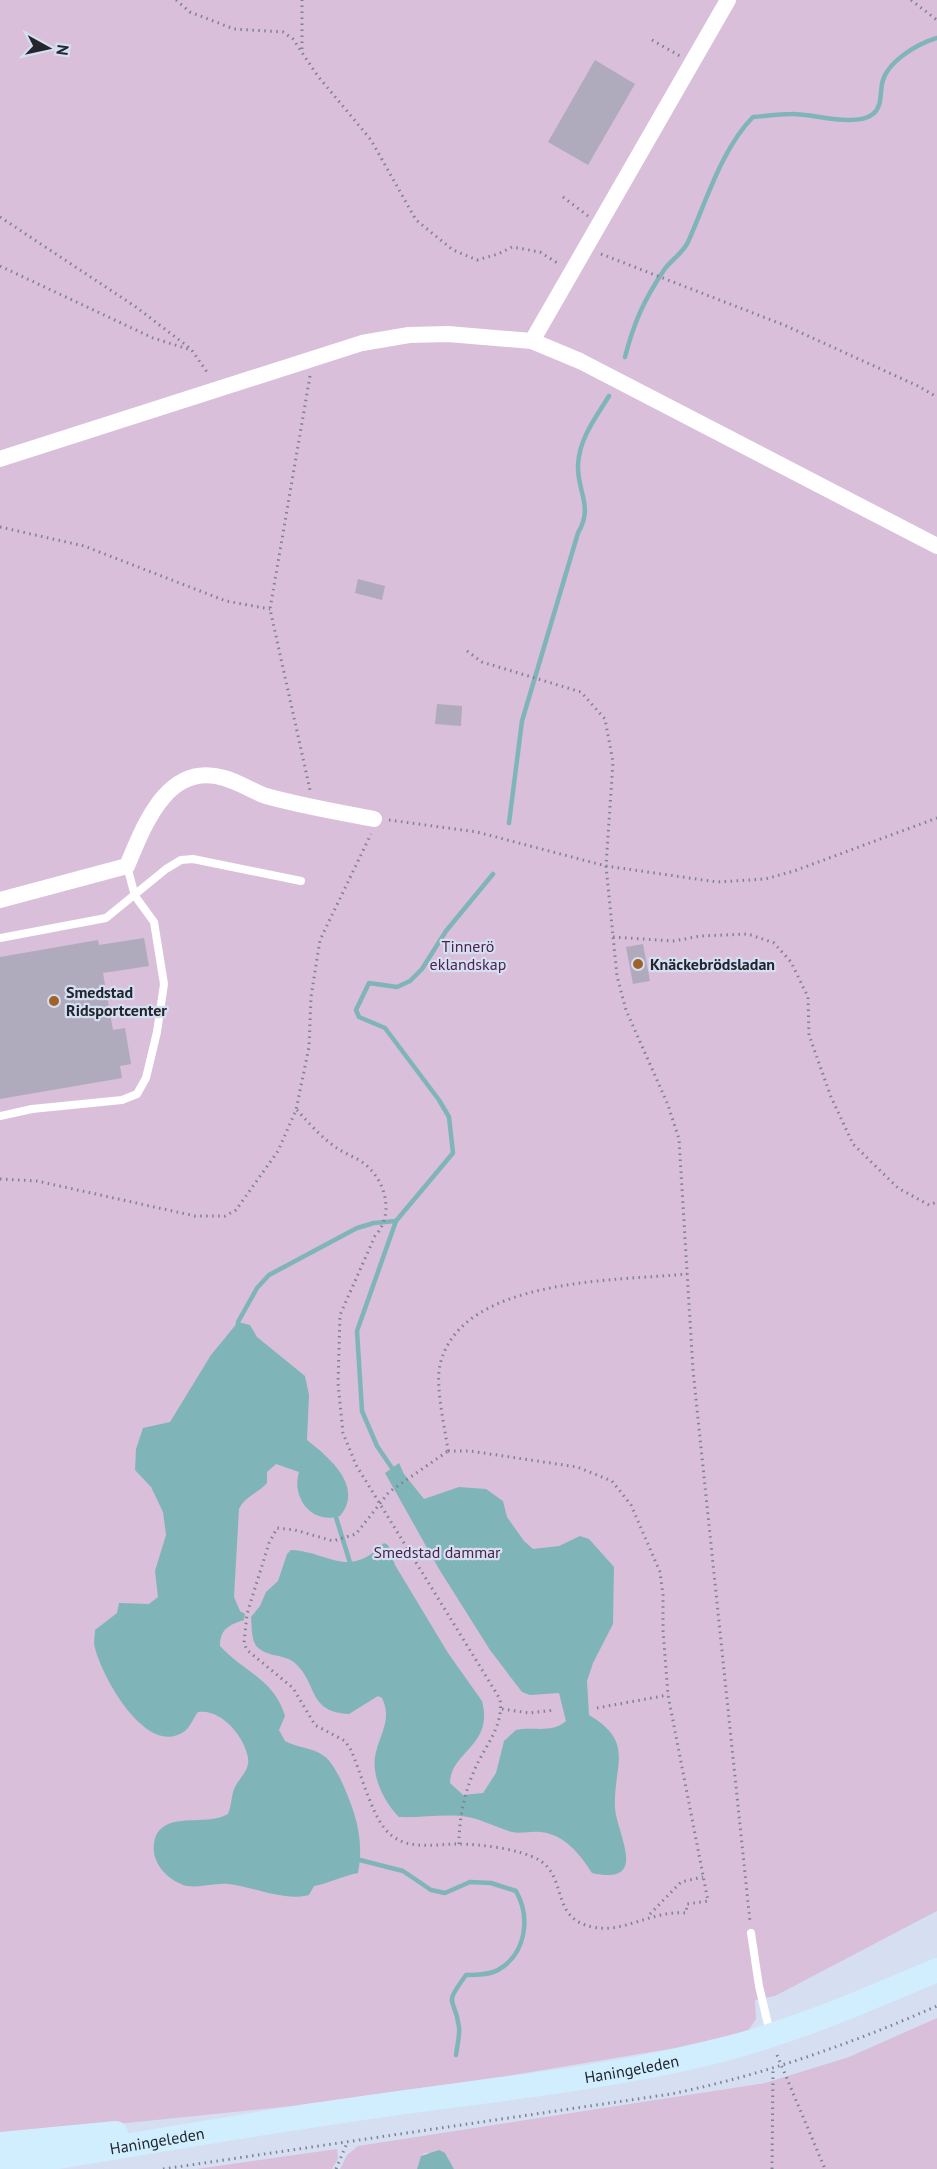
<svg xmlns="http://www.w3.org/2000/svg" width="937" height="2169" font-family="'PT Sans',sans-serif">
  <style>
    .green { fill: #d9bfd9 }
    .water { fill: #7fb5b9 }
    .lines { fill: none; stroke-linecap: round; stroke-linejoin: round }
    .stream { stroke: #7fb5b9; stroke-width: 4.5 }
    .building { fill: #afabbd }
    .path { stroke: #7d8390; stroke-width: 3; stroke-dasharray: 1.5 4.5; stroke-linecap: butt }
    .service { stroke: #fff; stroke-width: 8 }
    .minor { stroke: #fff; stroke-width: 16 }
    .secondary { stroke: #d0eefd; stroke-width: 24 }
    .poi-dot { fill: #a16229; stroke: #d6dff1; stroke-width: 2 }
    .labels { text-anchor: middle; stroke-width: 4.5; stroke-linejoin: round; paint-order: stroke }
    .park-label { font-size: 16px; fill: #4c234d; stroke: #d6dff1 }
    .poi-label { font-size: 16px; font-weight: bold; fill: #23262d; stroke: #d6dff1; text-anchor: start }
    .street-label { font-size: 16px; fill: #23262d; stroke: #d6dff1 }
  </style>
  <rect width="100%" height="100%" fill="#d6dff1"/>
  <g class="green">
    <path d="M 0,0 L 937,0 L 937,1911 L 775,1996 L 755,2000 L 756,2019 L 748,2031 L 675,2048 L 513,2075 L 292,2106 L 0,2136 Z"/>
    <path d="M 937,2018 L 937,2169 L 454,2169 L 445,2153 L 425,2153 L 421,2156 L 417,2169 L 340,2169 L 347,2155 L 358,2146 L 765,2083 L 849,2057 Z"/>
    <path d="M 337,2149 L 338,2159 L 332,2169 L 197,2169 Z"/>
  </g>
  <g class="water">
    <path d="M 238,1322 L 250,1325 L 257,1337 L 305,1376 L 309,1395 L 307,1440 C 330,1458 364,1487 340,1516 C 312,1525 291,1498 299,1472 L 276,1464 L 267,1472 L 267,1483 C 257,1494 245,1496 239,1509 L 234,1597 L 240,1611 L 245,1614 L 244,1620 C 229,1625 220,1629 220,1646 C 245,1673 274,1679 285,1716 L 279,1730 L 285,1741 C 297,1748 312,1747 324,1756 C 331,1761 336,1771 340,1778 C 354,1809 365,1837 358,1873 C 342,1876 330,1883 314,1886 L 309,1895 C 285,1902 251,1886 228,1884 C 214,1883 200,1888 187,1886 C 171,1882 156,1868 154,1852 C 153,1842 155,1833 163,1827 C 179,1815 209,1825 228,1814 C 232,1805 231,1795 235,1787 C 240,1777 250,1770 248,1758 C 245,1737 221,1708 198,1712 C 194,1717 190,1727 185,1731 C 147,1759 102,1677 95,1648 C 93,1643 95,1635 95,1630 L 117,1613 L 119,1603 L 149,1604 L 158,1597 L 155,1571 L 166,1535 L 163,1512 L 151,1487 L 135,1470 L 136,1449 L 143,1428 L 170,1422 L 211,1355 Z"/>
    <path d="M 399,1463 L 404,1474 L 424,1499 L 459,1487 L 486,1489 L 503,1501 L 507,1517 L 524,1541 L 533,1549 L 559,1546 L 580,1536 L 589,1539 L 614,1567 L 613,1624 L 593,1663 L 587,1681 L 589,1715 C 636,1743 613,1765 615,1808 C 617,1835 650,1886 592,1873 C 580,1854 564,1834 540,1832 C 531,1831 520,1834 512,1832 C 498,1828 483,1820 468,1817 C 445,1813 423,1818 399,1817 C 384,1802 370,1775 376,1752 C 381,1732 392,1719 382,1698 L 378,1696 L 349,1714 C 308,1712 318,1685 296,1664 C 285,1653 264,1658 255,1644 C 251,1636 252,1625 251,1617 L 260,1606 L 266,1592 L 278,1581 L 287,1554 L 291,1550 C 330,1552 348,1580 384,1543 L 388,1545 L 395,1565 L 448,1653 L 482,1701 C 494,1746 451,1751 450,1783 L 463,1795 L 483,1793 L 496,1773 L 504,1741 L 516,1730 C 532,1726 552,1734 566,1721 L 559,1693 L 530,1695 L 522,1692 L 490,1650 L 439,1569 L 385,1473 Z"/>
    <path d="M 439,2150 L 445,2153 L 454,2169 L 417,2169 L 421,2156 Z"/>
  </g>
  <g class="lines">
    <g class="stream">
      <path d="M 625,357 C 634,322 644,300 664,270 C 671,260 683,253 688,242 C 706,202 722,148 753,117 C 766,116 778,114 791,114 C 812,113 855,128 873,114 C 882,107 880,94 882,84 C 886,62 917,44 937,38"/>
      <path d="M 509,823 L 522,721 L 578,533 C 594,506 577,492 578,465 C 579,439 596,417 609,396"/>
      <path d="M 238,1327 L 238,1322 L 257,1288 L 269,1275 L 357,1228 L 374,1223 L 396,1221"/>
      <path d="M 394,1471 L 377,1446 L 362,1411 L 357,1331 L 396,1221 L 453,1153 L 449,1117 L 439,1100 L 385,1028 L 359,1017 L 356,1010 L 369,983 L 397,987 L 410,981 L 422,969 L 446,931 L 493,874"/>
      <path d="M 335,1514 L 351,1566"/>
      <path d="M 356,1859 L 403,1871 L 431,1890 L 445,1893 L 470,1882 L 491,1883 L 516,1891 C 531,1918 526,1954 498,1970 C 489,1975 476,1975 466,1975 C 442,2008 455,1995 459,2027 C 460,2036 457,2046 456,2055"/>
    </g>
  </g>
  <g class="building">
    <path d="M 595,60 L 635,84 L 588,165 L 548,142 Z"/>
    <path d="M 358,579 L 385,586 L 382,600 L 355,593 Z"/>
    <path d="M 437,704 L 462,706 L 461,726 L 435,724 Z"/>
    <path d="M 144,938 L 149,966 L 103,973 L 113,1030 L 125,1028 L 131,1064 L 120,1066 L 122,1078 L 0,1099 L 0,957 L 98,940 L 99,945 Z"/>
    <path d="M 643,944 L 650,981 L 633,984 L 626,947 Z"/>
  </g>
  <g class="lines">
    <g class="path">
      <path d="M 176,0 L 190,12 L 234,29 L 283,32 L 293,39 L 317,75 L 371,140 L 416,220 L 453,250 L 477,260 L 498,254 L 512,247 L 540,252 L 559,264"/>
      <path d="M 911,0 L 937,20"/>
      <path d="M 652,40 L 680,56"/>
      <path d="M 302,49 L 302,0"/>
      <path d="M 563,197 L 588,216"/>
      <path d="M 0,217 L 136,307 L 191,349 L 209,375"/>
      <path d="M 601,254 L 784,325 L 918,386 L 937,397"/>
      <path d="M 0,266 L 153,338 L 188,349"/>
      <path d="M 310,376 L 270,609 L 310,790"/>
      <path d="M 0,527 L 84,546 L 226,601 L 270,609"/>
      <path d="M 467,651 L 482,662 L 581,692 L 605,719 L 613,762 L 606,866 L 617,976 L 626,1010 L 668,1105 L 679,1139 L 693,1370 L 750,1922"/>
      <path d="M 389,820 L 477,832 L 606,866 L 717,882 L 765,879 L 794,871 L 937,818"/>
      <path d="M 613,937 L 673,941 L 701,936 L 748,934 L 774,943 L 791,962 L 808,997 L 809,1035 L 831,1097 L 853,1144 L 898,1188 L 929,1205 L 937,1202"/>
      <path d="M 297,1110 C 308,1122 320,1136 334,1146 C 343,1153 353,1156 362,1162 C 386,1179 395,1214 375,1236 L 340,1315 L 338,1383 L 343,1433 L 356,1465 L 500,1699 C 504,1727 484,1747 474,1771 C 464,1794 459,1819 459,1844"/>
      <path d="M 0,1179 L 37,1181 L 195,1216 L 225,1216 L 236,1210 L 278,1151 L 296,1110 L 309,1047 L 311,997 L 320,940 L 371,834"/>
      <path d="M 448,1451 L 470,1451 L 577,1467 L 612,1481 L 631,1505 L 660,1572 L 663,1595 L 663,1630 L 668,1695 L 708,1901 L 687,1904 L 686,1913 C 652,1910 623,1934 593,1927 C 550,1919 568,1877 539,1860 C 520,1849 480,1844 458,1844 C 433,1844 404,1852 385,1829 C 370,1810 361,1773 351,1750 L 345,1741 L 315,1725 L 293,1688 L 247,1650 L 244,1643 L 247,1614 L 269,1543 L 277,1528 L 295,1530 L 333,1541 L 356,1534 L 389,1492 Z"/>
      <path d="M 448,1451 C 445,1427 435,1387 440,1365 C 460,1277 617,1281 687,1274"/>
      <path d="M 597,1708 L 668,1695"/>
      <path d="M 502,1709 L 529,1713 L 555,1710"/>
      <path d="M 650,1914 L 681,1882 L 703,1877"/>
      <path d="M 777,2055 L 825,2169"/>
      <path d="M 163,2169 L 671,2094 C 763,2075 851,2044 937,2006"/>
      <path d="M 336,2169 L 347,2143"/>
      <path d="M 772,2169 L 773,2070"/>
    </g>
    <g class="service">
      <path d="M 0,938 L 106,918 L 166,869 L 181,860 L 193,859 L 301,881"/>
      <path d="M 0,1116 L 32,1109 L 122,1100 L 137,1094 L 146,1078 L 157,1032 L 164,984 L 154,922 L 135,896 L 127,866"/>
      <path d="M 751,1933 L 759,1986 L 770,2033"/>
    </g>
    <g class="minor">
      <path d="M 532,341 L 580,361 L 937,546"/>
      <path d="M 0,459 L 362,343 L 409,335 L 448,334 L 532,341 L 728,0"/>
      <path d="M 0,900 L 127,866 C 144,826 167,761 224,778 C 239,782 252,791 266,796 C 302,806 338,812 374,819"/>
    </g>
    <g class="secondary">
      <path d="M 0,2144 L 116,2133"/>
      <path id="s1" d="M 0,2166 C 115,2149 229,2127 343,2111 C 461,2093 586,2082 701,2055 C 783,2036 860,2003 937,1970"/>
    </g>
  </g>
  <g class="poi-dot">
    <circle cx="638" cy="964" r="6"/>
    <circle cx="54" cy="1001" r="6"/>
  </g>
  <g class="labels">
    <g class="park-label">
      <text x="468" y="952">Tinnerö<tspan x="468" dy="18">eklandskap</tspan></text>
      <text x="437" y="1558">Smedstad dammar</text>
    </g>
    <g class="poi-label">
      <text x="650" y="970">Knäckebrödsladan</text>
      <text x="66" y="998">Smedstad<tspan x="66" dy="18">Ridsportcenter</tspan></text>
    </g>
    <g class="street-label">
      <text dy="6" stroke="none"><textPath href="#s1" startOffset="639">Haningeleden</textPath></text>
      <text dy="6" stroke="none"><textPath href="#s1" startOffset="159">Haningeleden</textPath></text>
    </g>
  </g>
  <g transform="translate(48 48) rotate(98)" stroke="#d6dff1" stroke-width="4.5" paint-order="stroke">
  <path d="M0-4.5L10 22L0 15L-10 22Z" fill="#23262d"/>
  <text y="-9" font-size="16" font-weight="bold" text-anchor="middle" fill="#23262d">N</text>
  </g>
</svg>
